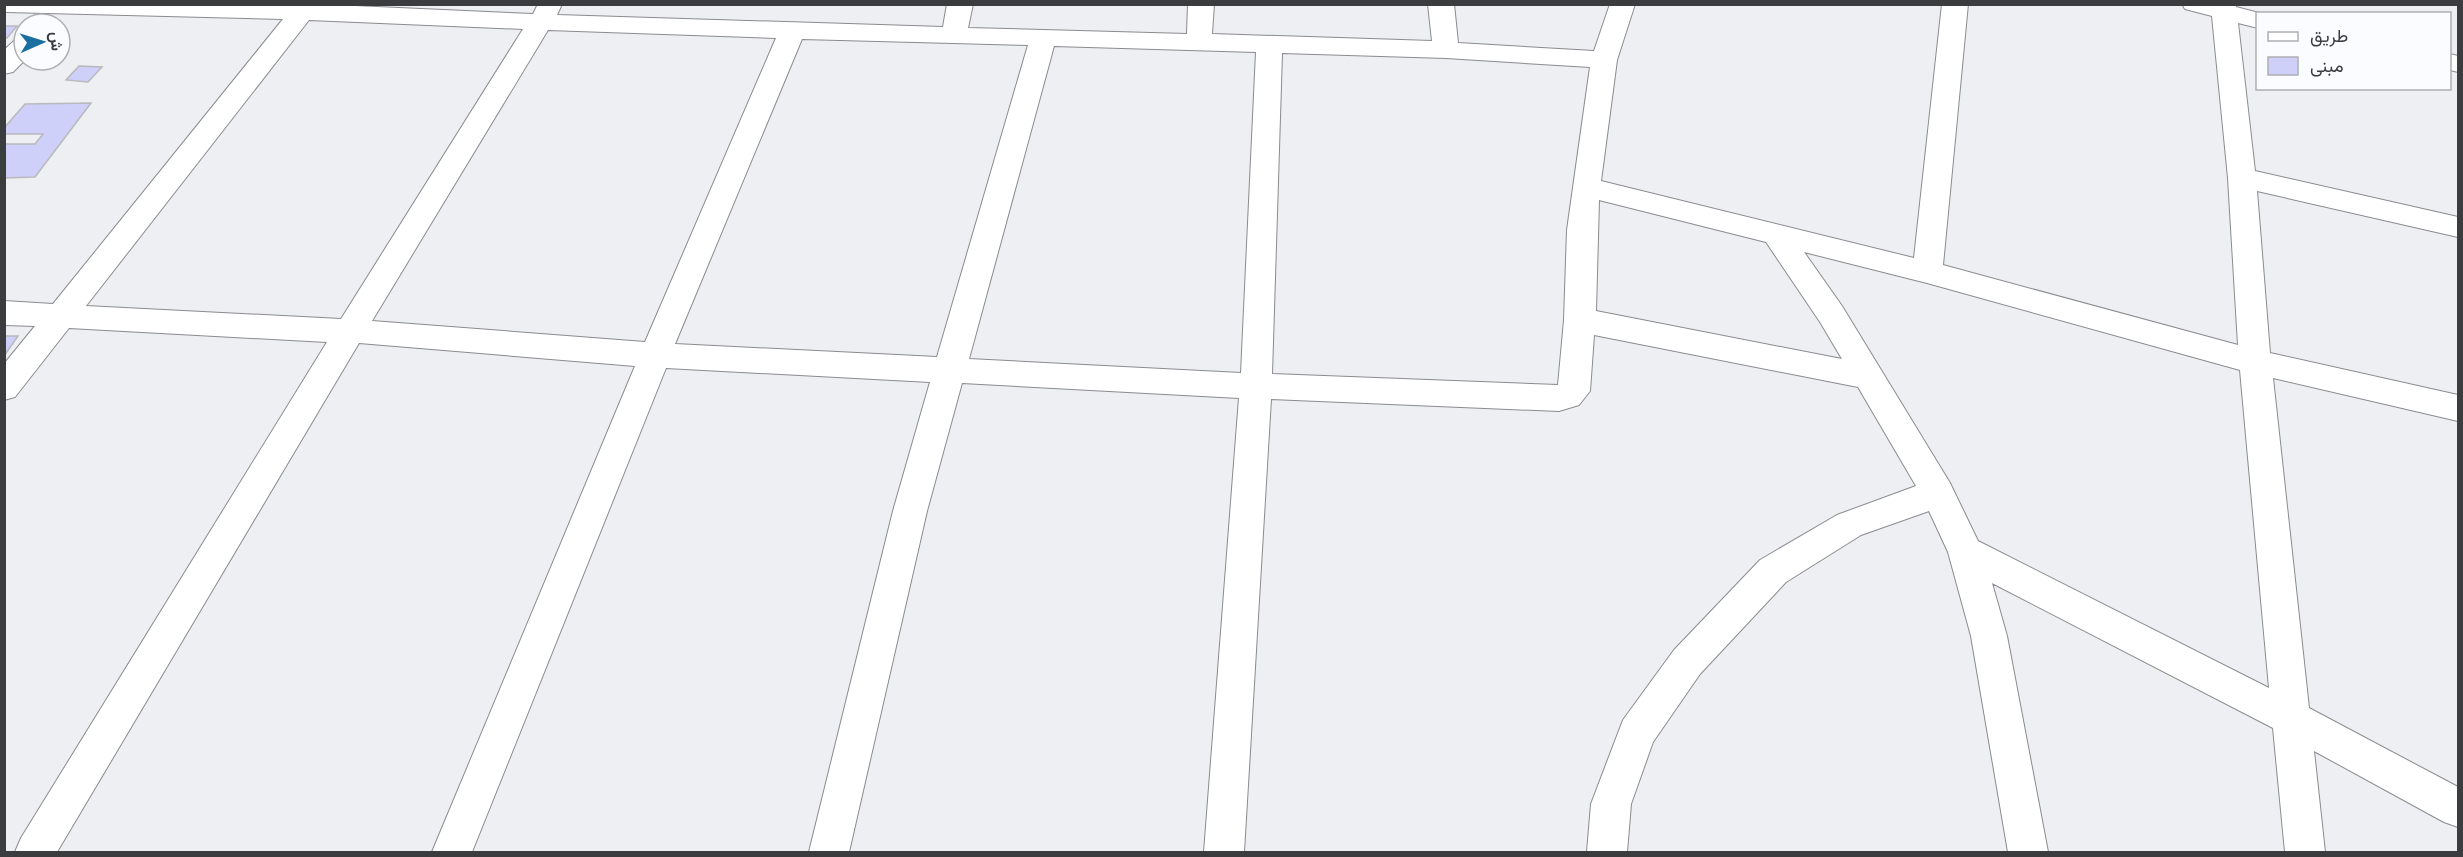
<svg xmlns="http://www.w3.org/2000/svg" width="2463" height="857" font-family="'PT Serif',Vazirmatn,serif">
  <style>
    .building { fill: #cfd0f9; stroke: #b9b9bd; stroke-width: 1.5 }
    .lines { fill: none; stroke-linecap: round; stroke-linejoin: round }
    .minor-casing { stroke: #8a8b8f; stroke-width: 2 }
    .minor { fill: #fff; fill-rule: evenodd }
  </style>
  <rect width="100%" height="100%" fill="#edeff3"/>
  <g class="building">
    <path d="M 4,26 L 17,26 L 7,38 L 4,38 Z"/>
    <path d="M 79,66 L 102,67 L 88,82 L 66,80 Z"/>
    <path d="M 91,103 L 35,177 L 4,178 L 4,144 L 35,144 L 43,134 L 4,134 L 4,128 L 25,104 Z"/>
    <path d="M 4,336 L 18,336 L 4,356 Z"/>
  </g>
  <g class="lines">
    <g class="minor-casing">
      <g id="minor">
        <path d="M 4,4 L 310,4 L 533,14 L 538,4 L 562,4 L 557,15 L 943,27 L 947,4 L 973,4 L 968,28 L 1187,34 L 1188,4 L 1214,4 L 1212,34 L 1432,41 L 1428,4 L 1454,4 L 1458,43 L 1594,51 L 1610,4 L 1635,4 L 1617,60 L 1601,181 L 1914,258 L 1942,4 L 1968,4 L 1943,265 L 2238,345 L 2228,178 L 2212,16 L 2185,9 L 2182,4 L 2236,4 L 2236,7 L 2263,14 L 2258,14 L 2258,28 L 2238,23 L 2255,171 L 2458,217 L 2458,237 L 2257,191 L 2270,353 L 2458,395 L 2458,421 L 2273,378 L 2309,708 L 2458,787 L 2458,827 L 2444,822 L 2314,751 L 2325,852 L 2285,852 L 2273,728 L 1992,583 L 2007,636 L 2048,852 L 2008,852 L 1971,636 L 1948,552 L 1929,511 L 1861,535 L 1786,582 L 1700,674 L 1653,742 L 1631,804 L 1627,852 L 1587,852 L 1591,804 L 1623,720 L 1674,650 L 1760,560 L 1837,515 L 1916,486 L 1858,387 L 1594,335 L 1590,391 L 1579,405 L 1559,411 L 1271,399 L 1244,852 L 1204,852 L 1239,398 L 962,383 L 927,511 L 849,852 L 809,852 L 893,511 L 930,382 L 666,368 L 472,852 L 432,852 L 635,366 L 359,343 L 57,852 L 15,852 L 21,838 L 327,342 L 69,328 L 15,397 L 4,400 L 4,364 L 35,326 L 4,325 L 4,301 L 53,304 L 283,19 L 6,12 ZM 309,20 L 523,29 L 341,319 L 86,306 ZM 548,30 L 776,38 L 645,342 L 372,321 ZM 802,39 L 1028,45 L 937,357 L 675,344 ZM 1054,46 L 1256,52 L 1241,373 L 969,359 ZM 1282,53 L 1446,58 L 1590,67 L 1567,230 L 1564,320 L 1558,385 L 1272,374 ZM 1599,200 L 1766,242 L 1820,322 L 1842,359 L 1596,311 ZM 1804,252 L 1927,283 L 2240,370 L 2269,688 L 1978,541 L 1950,483 L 1842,306 Z"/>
        <path d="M 24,38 L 25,60 L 13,72 L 4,74 L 4,50 L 15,40 Z"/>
        <path d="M 2450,54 L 2458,56 L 2458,72 L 2450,70 Z"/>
      </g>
    </g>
    <use href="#minor" class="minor"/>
  </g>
  <rect width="2463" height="857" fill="none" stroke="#3b3c3d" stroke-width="12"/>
  <rect x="2256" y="12" width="195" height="78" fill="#fbfcff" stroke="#aeafb1" stroke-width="1.5"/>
  <rect x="2268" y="32" width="30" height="9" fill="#ffffff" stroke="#aeafb1" stroke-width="1.5"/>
  <text x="2310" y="42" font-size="18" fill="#3b3c3d">طريق</text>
  <rect x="2268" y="57" width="30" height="18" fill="#cfd0f9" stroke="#aeafb1" stroke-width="1.5"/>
  <text x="2310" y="72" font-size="18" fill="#3b3c3d">مبنى</text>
  <g transform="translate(42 42) rotate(87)"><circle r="28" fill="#fbfcff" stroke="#aeafb1" stroke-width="1.5"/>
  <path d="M0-4.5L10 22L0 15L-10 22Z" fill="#196f9f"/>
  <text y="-9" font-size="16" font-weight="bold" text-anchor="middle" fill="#3b3c3d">ش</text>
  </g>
</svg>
